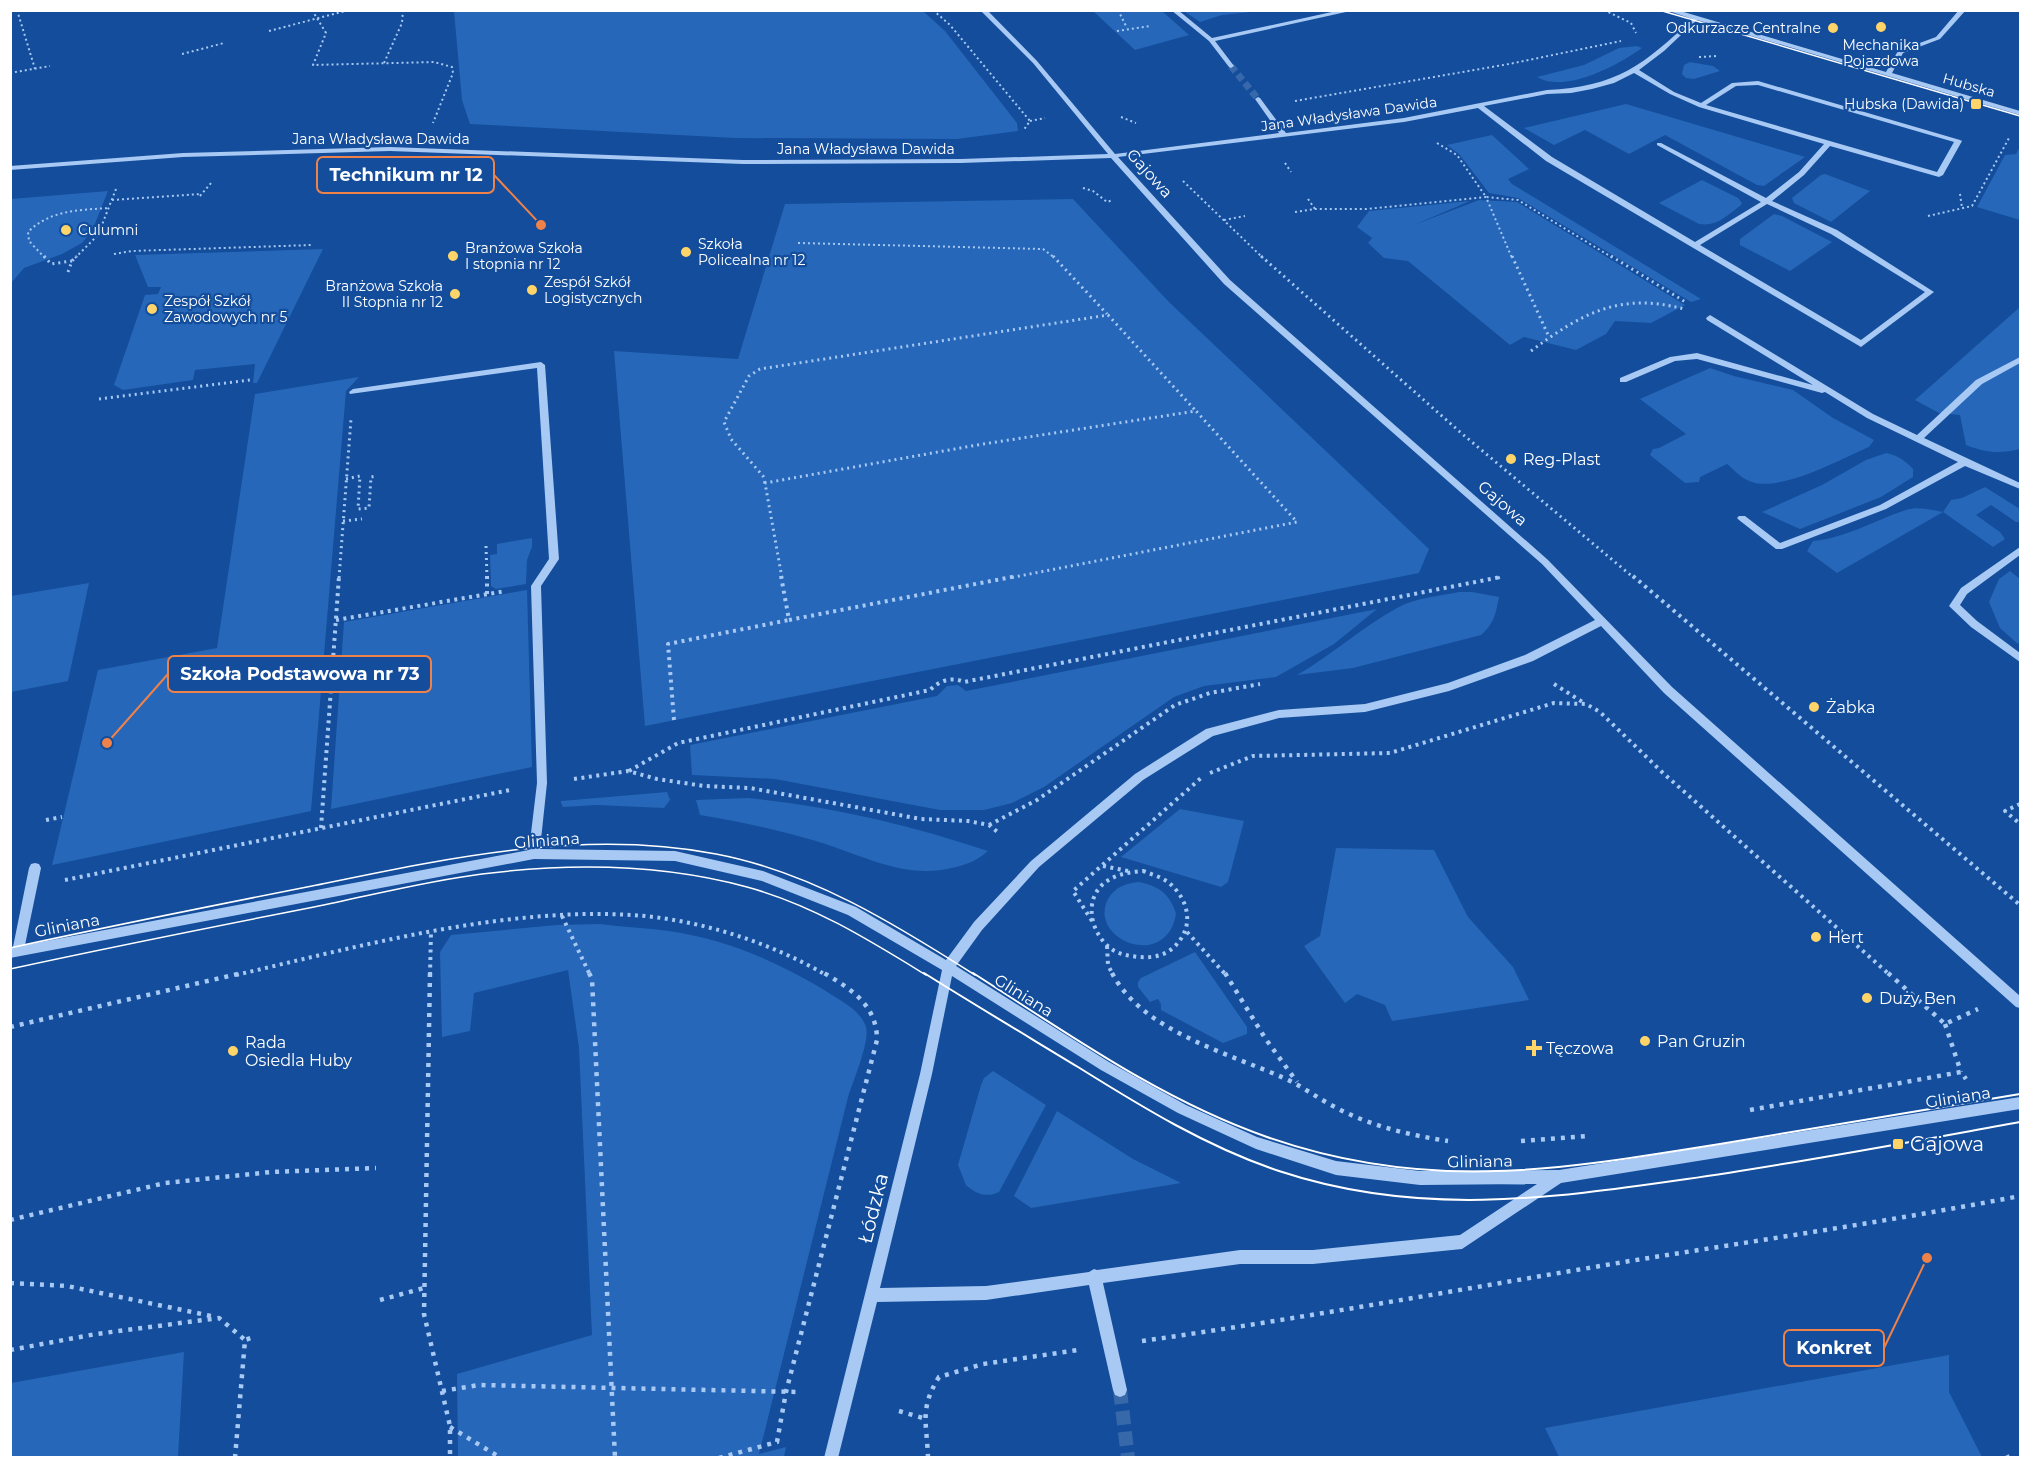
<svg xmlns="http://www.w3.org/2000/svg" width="2031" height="1468" font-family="Montserrat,sans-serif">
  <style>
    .green { fill: #2667b9 }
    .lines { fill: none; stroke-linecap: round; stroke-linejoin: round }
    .minor-tunnel-far1 { stroke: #3668aa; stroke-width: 7; stroke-dasharray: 7 4; stroke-linecap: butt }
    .minor-tunnel { stroke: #3668aa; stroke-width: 14; stroke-dasharray: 14 7; stroke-linecap: butt }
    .path-far3 { stroke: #a7c9f4; stroke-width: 2; stroke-dasharray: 2 3; stroke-linecap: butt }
    .path-far2 { stroke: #a7c9f4; stroke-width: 3; stroke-dasharray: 2 4; stroke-linecap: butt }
    .path-far1 { stroke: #a7c9f4; stroke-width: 4; stroke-dasharray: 3 4.5; stroke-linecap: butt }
    .path { stroke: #a7c9f4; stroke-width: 4.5; stroke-dasharray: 4 6; stroke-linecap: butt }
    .minor { fill: #a7c9f4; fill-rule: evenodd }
    .tram-far1 { stroke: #fff; stroke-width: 1.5 }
    .tram { stroke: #fff; stroke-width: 2 }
    .poi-dot { fill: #ffd56a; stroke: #134d9b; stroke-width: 2 }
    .labels { text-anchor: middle; stroke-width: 4.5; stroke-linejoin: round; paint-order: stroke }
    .far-poi-label { font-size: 14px; fill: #fff; stroke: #134d9b; text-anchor: start }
    .far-street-label { font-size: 14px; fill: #fff; stroke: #134d9b }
    .street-label { font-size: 16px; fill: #fff; stroke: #134d9b }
    .poi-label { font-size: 16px; fill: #fff; stroke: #134d9b; text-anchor: start }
    .near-poi-label { font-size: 20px; fill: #fff; stroke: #134d9b; text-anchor: start }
    .near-street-label { font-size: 20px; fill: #fff; stroke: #134d9b }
    .leader { fill: none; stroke: #ee8249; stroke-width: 2 }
    .callout-dot { fill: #ee8249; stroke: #134d9b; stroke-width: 2 }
    .callout { fill: #134d9b; stroke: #ee8249; stroke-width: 2 }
    .callout-label { font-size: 18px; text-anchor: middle; font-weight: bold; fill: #fff }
  </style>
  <rect width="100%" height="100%" fill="#134d9b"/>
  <g class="green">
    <path d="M 454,11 L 923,11 L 945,31 L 1017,123 L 1018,131 L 957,139 L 735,138 L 470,124 L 462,100 Z"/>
    <path d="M 1093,11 L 1162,11 L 1189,35 L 1135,50 Z"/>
    <path d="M 1184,11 L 1260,11 L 1222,15 L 1200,22 Z"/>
    <path d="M 1637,46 L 1642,48 C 1619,65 1564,94 1537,77 L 1584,65 L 1619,48 Z"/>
    <path d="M 1690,62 L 1713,66 L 1720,71 L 1694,79 L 1686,78 L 1682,74 L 1684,65 Z"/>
    <path d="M 1626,104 L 1805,157 L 1764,186 L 1757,185 L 1665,135 L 1629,154 L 1585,130 L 1554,145 L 1524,128 Z"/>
    <path d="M 1492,135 L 1529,169 L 1508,179 L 1512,184 L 1701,299 L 1691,302 L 1518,198 L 1489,193 L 1459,154 L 1447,145 Z"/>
    <path d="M 2020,146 L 2020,220 L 1977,207 L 2005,155 L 2016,154 Z"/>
    <path d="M 1825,174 L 1870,191 L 1831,222 L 1794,203 L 1792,198 L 1821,175 Z"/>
    <path d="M 1702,180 L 1738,198 L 1742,203 L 1741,205 C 1728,215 1717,227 1699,224 L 1659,203 Z"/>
    <path d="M 108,191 L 92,231 L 82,243 L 62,254 L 24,268 L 11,283 L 11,199 Z"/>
    <path d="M 1073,199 L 1168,301 L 1429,549 L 1419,573 L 645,726 L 614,351 L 738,359 L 785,204 Z"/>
    <path d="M 1479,200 L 1517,202 L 1685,305 L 1651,323 L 1615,321 L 1606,334 L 1576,350 L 1524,337 L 1510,345 L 1408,261 L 1384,258 L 1368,243 L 1372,238 L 1357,227 L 1369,211 L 1470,201 L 1414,225 Z"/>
    <path d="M 1774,214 L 1782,216 L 1832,242 L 1790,271 L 1740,245 L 1740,239 Z"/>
    <path d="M 323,249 L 257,383 L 253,383 L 255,364 L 195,370 L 193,380 L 123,390 L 114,385 L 145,295 L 158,294 L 161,287 L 148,287 L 135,255 Z"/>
    <path d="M 2020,307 L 2020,449 C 2001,454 1985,453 1966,445 L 1960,415 L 1939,413 L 1915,400 Z"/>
    <path d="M 1710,368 L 1734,376 L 1793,390 L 1833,418 L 1874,440 L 1869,447 C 1841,459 1778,494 1749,481 C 1741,478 1733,469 1727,464 L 1700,477 L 1699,482 L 1685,483 L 1650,455 L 1653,449 L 1659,448 L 1686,434 L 1640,399 Z"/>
    <path d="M 359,377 L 346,391 L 311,811 L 52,865 L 98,670 L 217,648 L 255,394 Z"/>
    <path d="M 1886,453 C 1897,455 1906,461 1913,469 L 1913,477 L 1881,497 L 1800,529 L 1762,512 L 1822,485 L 1866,460 Z"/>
    <path d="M 1985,487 L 2020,509 L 2020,522 L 2016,522 L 1991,505 L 1976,515 L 2000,532 L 2005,539 L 1993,547 L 1943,512 L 1837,573 L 1807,551 L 1813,541 C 1846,538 1875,520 1906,510 C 1917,506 1931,510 1943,512 L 1951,500 L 1962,498 Z"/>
    <path d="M 532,538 L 532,547 L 527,560 L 526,584 L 496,589 L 491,586 L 490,555 L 497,554 L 497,544 Z"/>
    <path d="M 2010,571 L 2020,579 L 2020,642 L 2018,644 L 2000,628 L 1989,602 L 1999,579 Z"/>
    <path d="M 89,583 L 68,681 L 11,692 L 11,596 Z"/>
    <path d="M 527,590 L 532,767 L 331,809 L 344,622 Z"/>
    <path d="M 1459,592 L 1472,592 L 1499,597 C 1496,613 1494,624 1481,635 L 1353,668 L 1297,675 C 1332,655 1362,627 1397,608 C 1415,598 1439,596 1459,592 Z"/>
    <path d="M 1377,609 L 1334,644 L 1276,677 L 1204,686 L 1174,697 L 1044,787 L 1012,803 L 984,810 L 940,810 L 775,779 L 692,775 L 690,745 L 937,696 L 947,686 L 958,685 L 966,691 Z"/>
    <path d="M 667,792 L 670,800 L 664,808 L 597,805 L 563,807 L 561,803 L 561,801 Z"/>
    <path d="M 748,798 C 830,806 910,825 988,851 C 979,859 969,864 956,867 C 906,881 863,855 816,841 C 777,830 739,821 700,815 L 696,800 Z"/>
    <path d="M 1180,809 L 1244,821 L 1228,882 L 1221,887 L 1121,857 Z"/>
    <path d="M 1336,848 L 1434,850 L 1468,917 L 1513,967 L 1529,1000 L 1392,1021 L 1385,1005 L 1357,994 L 1345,1003 L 1304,946 L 1320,936 Z"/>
    <path d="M 1139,882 C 1159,886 1170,894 1176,914 C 1166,972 1087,939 1108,899 C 1115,887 1126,883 1139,882 Z"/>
    <path d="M 600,924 C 623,927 646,928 669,931 C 726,939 781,963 829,993 C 843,1002 861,1011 866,1027 C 870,1042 853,1081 848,1097 L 759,1454 L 786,1447 L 784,1457 L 458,1457 L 457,1374 L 592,1335 L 579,1048 L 568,970 L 474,993 L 470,1031 L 442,1037 L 440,952 L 451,935 L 557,925 Z"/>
    <path d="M 1195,952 L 1247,1027 L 1247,1034 L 1223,1043 L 1161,1010 L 1161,1004 L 1158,999 L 1150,1002 L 1138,987 L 1138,982 L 1141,978 Z"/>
    <path d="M 993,1071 L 1046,1105 L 999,1192 C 986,1198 976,1194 966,1185 L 958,1165 L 981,1085 L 984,1078 Z"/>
    <path d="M 1057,1111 L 1133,1159 L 1181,1183 L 1031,1208 L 1014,1196 Z"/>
    <path d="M 184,1352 L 178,1457 L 11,1457 L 11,1383 Z"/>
    <path d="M 1949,1355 L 1949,1392 L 1982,1457 L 1559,1457 L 1545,1428 Z"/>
  </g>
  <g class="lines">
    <path class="minor-tunnel-far1" d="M 1231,66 L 1258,99"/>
    <path class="minor-tunnel" d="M 1120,1390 L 1128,1458"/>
    <g class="path-far3">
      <path d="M 17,10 L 35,69"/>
      <path d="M 312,10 L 326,33 L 313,65 L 434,62 L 452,67 L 453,73 L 433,123"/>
      <path d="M 933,10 L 950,25 L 1030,121 L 1023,131"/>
      <path d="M 1118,10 L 1127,28"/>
      <path d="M 1604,10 L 1631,23 L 1636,33"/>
      <path d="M 269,31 L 349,10"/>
      <path d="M 1117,31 L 1150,26"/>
      <path d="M 182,54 L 224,43"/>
      <path d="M 1699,57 L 1718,56"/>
      <path d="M 384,63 L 402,23 L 403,10"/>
      <path d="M 10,73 L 50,66"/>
      <path d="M 1295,101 L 1509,64 L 1621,41"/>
      <path d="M 1121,117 L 1136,123"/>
      <path d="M 1030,121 L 1045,118"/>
      <path d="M 1437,143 L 1457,155 L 1486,197 L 1518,200 L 1613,258"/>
      <path d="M 1285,163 L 1291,172"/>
      <path d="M 1183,181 L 1263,258"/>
      <path d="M 1083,188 L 1093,191 L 1107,202 L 1113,200"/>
      <path d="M 1960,194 L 1962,208"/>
      <path d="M 200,196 L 211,183"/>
      <path d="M 1308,199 L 1315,209"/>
      <path d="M 112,200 L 201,194"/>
      <path d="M 1295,212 L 1315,209 L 1366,209 L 1486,197 L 1512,258"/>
      <path d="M 1928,216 L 1972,206 L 2009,138"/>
      <path d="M 1224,220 L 1245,216"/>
      <path d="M 798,243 L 1043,249 L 1055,258"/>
      <path d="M 114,254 L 132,251 L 312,245"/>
      <path d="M 45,258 L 29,241 L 28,232 C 50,210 79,210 109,208"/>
      <path d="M 75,258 L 98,235 L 116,189"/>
    </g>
    <g class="path-far2">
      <path d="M 44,256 L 51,264 L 72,261"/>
      <path d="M 1053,256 L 1107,314"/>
      <path d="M 1261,256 L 1460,432 L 1634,578"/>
      <path d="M 1512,256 L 1549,337"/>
      <path d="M 1611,256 L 1687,303"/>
      <path d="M 68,272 L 72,261 L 77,256"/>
      <path d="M 1531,351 C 1582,313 1620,292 1684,309"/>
      <path d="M 99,399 L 250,380"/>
      <path d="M 346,479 L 360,476 L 358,509 L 369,508 L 371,477 L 377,476"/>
      <path d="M 765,483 L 763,476 L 731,439 L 724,422 L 749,376 L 760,369 L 1108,315 L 1195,410"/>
      <path d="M 343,521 L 362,519"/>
      <path d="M 486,546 L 487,578"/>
      <path d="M 339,578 L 351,419"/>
      <path d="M 782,578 L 765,483 L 977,445 L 1196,411 L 1297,522 L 1009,578"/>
      <path d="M 1498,578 L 1501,577"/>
    </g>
    <g class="path-far1">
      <path d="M 487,576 L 487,595"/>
      <path d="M 781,576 L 789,620"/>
      <path d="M 1633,576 L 2020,905"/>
      <path d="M 336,620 L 506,591"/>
      <path d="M 789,620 L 1017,576"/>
      <path d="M 1554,684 L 1584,703"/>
      <path d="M 674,720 L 668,644 L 789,620"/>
      <path d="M 629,771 L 678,743 L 930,690 C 939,681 951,676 964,682 L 1501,577"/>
      <path d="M 1210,773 L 1253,756 L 1390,753 L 1554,703 L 1586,704 L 1600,712 L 1662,772 L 1890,975"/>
      <path d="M 574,779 L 628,771 L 657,779 L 704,786 L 750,788 L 921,819 L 968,821 L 989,825 L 1000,834"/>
      <path d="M 2020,804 L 2005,811 L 2020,824"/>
      <path d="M 46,820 L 62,817"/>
      <path d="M 989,825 L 1037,800 L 1175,705 L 1210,693 L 1260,684"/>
      <path d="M 321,828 L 339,576"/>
      <path d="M 1103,866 L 1128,871"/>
      <path d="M 1143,871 C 1151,874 1161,877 1168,882 C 1190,900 1195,928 1173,948 C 1164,956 1151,958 1139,957 C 1130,956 1121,955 1113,950 C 1093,937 1083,905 1101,886 C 1112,875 1128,872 1143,871 Z"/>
      <path d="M 65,880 L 510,790"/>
      <path d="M 562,916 L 590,975"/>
      <path d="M 1092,921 L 1073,891 L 1201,778"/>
      <path d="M 1187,932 L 1226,975"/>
      <path d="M 1107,946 L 1108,965 L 1113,975"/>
      <path d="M 236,975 C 360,946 503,907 632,915 C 697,919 770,942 826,975"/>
      <path d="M 430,975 L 431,932"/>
    </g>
    <g class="path">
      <path d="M 430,973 L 424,1314 L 450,1426 L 450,1458"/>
      <path d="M 589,973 L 592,979 L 615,1458"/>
      <path d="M 1112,973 C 1142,1031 1228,1053 1284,1078 C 1302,1086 1317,1098 1335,1107 C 1370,1126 1409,1135 1448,1141"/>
      <path d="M 1225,973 L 1265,1038 L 1297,1082"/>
      <path d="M 1888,973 L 1945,1024 L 1978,1009"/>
      <path d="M 1945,1024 L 1961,1072"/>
      <path d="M 10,1027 L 242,973"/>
      <path d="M 1750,1110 L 1961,1072 L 1966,1079"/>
      <path d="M 1521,1141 L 1588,1136"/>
      <path d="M 10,1220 L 165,1183 L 271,1172 L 376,1168"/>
      <path d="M 10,1283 L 67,1286 L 216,1317"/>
      <path d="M 380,1300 L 424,1288"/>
      <path d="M 1142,1341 C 1305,1318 1468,1288 1630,1261 C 1760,1240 1891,1221 2020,1196"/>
      <path d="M 10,1350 L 96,1334 L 219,1318 L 245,1340"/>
      <path d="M 442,1391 L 479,1385 L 800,1392"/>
      <path d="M 899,1411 L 923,1418"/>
      <path d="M 450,1427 L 501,1458"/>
      <path d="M 235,1458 L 245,1340 L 254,1337"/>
      <path d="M 719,1458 L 777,1442 L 786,1392 L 877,1040 C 877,1005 851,989 824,973"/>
      <path d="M 928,1458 C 927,1423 919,1409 939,1377 L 983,1364 L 1078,1350"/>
      <path d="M 2006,1458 L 2013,1455"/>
    </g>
    <g class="minor">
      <path d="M 980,10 L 987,10 L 1037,61 L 1115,154 L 1279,133 L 1255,99 L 1258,97 L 1260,98 L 1286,133 L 1404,118 L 1547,90 C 1616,87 1644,65 1692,19 L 1666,10 L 1677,10 L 1886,72 L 1898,51 L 1936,37 L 1959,10 L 1966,10 L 1940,39 L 1903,53 L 1892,73 L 2020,111 L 2020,115 L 1697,20 L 1664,51 L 1639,70 L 1674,92 L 1701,103 L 1732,83 L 1758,81 L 1960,140 L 1962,141 L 1943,175 L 1939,177 L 1830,146 L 1804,175 L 1772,201 L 1837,230 L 1934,292 L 1861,347 L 1546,161 L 1478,108 L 1404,122 L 1118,157 L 1230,280 L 1548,560 L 1672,687 L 2020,996 L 2020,1008 L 2016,1007 L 1664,693 L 1601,626 L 1533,661 L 1449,691 L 1365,712 L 1279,718 L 1213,736 L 1143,780 L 1039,867 L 982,930 L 956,966 L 1109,1062 L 1186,1105 L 1257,1137 L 1336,1161 L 1420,1171 L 1559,1170 L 2020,1097 L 2020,1109 L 1561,1183 L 1462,1249 L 1313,1264 L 1240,1264 L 1103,1283 L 1127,1390 L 1125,1395 L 1120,1397 L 1115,1395 L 1113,1390 L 1089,1285 L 986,1300 L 877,1302 L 838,1458 L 824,1458 L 920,1074 L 942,970 L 848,915 L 762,881 L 675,861 L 534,859 L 10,958 L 10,947 L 13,947 L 29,868 L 31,864 L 35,863 L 39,864 L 41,868 L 25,945 L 529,850 L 537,783 L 531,586 L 549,559 L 537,368 L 350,394 L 349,392 L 353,389 L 541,362 L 545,365 L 559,559 L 541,586 L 547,783 L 540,849 L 675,851 L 763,871 L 856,907 L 946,960 L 974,922 L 1031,861 L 1135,774 L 1206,729 L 1279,710 L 1365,704 L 1448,683 L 1525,655 L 1595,620 L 1542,564 L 1224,284 L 1111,158 L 961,163 L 743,164 L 390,151 L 183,157 L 10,170 L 10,166 L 183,153 L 390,147 L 743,160 L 961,159 L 1108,154 L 1033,63 ZM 1634,73 L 1670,94 L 1699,107 L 1824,144 L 1799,172 L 1766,198 L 1661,143 L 1657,143 L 1657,145 L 1761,202 L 1695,242 L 1552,157 L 1484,106 L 1547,94 L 1571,93 L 1592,89 L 1614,83 ZM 1758,85 L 1954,142 L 1937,172 L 1706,105 L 1736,86 ZM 1767,204 L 1831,234 L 1925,292 L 1861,340 L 1700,245 ZM 952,976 L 1101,1070 L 1178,1113 L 1256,1149 L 1336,1175 L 1420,1185 L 1537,1184 L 1460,1235 L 1313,1250 L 1240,1250 L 1097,1270 L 1094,1269 L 1089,1272 L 986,1286 L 880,1288 L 932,1074 Z"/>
      <path d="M 1171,10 L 1178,10 L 1212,38 L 1341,10 L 1355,10 L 1215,41 L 1234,66 L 1231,68 L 1229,67 L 1209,41 Z"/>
      <path d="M 1710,315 L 1873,414 L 1917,435 L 1976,380 L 2020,357 L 2020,363 L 1982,384 L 1924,438 L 2020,483 L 2020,489 L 1965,466 L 1886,509 L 1782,549 L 1776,549 L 1739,520 L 1737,518 L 1739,516 L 1745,516 L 1780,543 L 1880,505 L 1958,462 L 1867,418 L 1825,392 L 1822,393 L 1697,359 L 1675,361 L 1626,382 L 1620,382 L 1620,378 L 1670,357 L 1697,353 L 1813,385 L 1707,320 L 1706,318 Z"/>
      <path d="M 2020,547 L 2020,555 L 1967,594 L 1960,605 L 1977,621 L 2020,653 L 2020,662 L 1971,627 L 1949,606 L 1961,588 Z"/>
    </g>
    <g class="tram-far1">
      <path d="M 1659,10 L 2020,116"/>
      <path d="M 10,948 C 110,926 211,906 312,886 C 444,859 581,828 716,854 C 811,872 895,924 975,975"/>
      <path d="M 10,969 C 111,947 212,927 314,907 C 369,896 426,881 482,874 C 569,863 662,864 747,887 C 813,905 869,940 926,975"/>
    </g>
    <g class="tram">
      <path d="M 924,973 C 975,1005 1027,1036 1078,1067 C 1142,1107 1207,1147 1279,1171 C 1418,1217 1547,1199 1687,1179 C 1799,1163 1909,1142 2020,1122"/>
      <path d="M 973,973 C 1067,1033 1161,1100 1267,1137 C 1427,1193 1558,1170 1720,1144 C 1820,1127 1920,1111 2020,1094"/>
    </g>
  </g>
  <g class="poi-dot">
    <circle cx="1881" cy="27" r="6"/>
    <circle cx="1833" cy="28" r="6"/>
    <rect x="1970" y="98" width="12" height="12" rx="3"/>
    <circle cx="66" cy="230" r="6"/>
    <circle cx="686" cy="252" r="6"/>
    <circle cx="453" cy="256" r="6"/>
    <circle cx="532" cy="290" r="6"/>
    <circle cx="455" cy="294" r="6"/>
    <circle cx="152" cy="309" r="6"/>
    <circle cx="1511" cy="459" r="6"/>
    <circle cx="1814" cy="707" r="6"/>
    <circle cx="1816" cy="937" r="6"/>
    <circle cx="1867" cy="998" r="6"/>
    <circle cx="1645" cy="1041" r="6"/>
    <path d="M1531 1039h6v6h6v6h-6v6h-6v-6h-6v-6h6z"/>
    <circle cx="233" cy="1051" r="6"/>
    <rect x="1892" y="1138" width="12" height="12" rx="3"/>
  </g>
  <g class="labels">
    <g class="far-poi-label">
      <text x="1821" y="33" text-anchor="end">Odkurzacze Centralne</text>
      <text x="1881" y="50" text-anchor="middle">Mechanika<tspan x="1881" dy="16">Pojazdowa</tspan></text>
      <text x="1964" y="109" text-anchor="end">Hubska (Dawida)</text>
      <text x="78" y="235">Culumni</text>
      <text x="698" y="249">Szkoła<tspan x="698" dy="16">Policealna nr 12</tspan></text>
      <text x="465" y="253">Branżowa Szkoła<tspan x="465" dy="16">I stopnia nr 12</tspan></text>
      <text x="544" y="287">Zespół Szkół<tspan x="544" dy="16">Logistycznych</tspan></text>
      <text x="443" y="291" text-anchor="end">Branżowa Szkoła<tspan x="443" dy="16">II Stopnia nr 12</tspan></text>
      <text x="164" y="306">Zespół Szkół<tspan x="164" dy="16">Zawodowych nr 5</tspan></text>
    </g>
    <g class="far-street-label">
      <text transform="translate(1969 85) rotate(16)" y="5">Hubska</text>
      <text transform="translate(1349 114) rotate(-8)" y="5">Jana Władysława Dawida</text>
      <text x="381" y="144">Jana Władysława Dawida</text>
      <text x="866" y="154">Jana Władysława Dawida</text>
    </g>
    <g class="street-label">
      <text transform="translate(1150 173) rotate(48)" y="6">Gajowa</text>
      <text transform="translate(1503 503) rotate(41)" y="6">Gajowa</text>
      <text transform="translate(547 840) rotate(-4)" y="6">Gliniana</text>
      <text transform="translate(67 925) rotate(-11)" y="6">Gliniana</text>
      <text transform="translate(1024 995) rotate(32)" y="6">Gliniana</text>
      <text transform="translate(1958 1097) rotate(-9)" y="6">Gliniana</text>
      <text transform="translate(1480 1161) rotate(-1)" y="6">Gliniana</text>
    </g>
    <g class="poi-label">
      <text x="1523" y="465">Reg-Plast</text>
      <text x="1826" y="713">Żabka</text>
      <text x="1828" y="943">Hert</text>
      <text x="1879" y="1004">Duży Ben</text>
      <text x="1657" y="1047">Pan Gruzin</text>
      <text x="245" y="1048">Rada<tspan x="245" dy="18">Osiedla Huby</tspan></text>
      <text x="1546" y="1054">Tęczowa</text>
    </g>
    <g class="near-poi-label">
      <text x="1910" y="1151">Gajowa</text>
    </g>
    <g class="near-street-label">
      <text transform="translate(873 1208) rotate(-76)" y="7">Łódzka</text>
    </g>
  </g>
  <path class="leader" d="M541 225L494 175M107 743L168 674M1927 1258L1884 1348"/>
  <g class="callout-dot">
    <circle cx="541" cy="225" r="6"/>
    <circle cx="107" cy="743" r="6"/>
    <circle cx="1927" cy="1258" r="6"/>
  </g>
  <g class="callout">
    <rect x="317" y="157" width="177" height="36" rx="6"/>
    <rect x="168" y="656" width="263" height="36" rx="6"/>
    <rect x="1784" y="1330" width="100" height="36" rx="6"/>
  </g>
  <g class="callout-label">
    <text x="406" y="181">Technikum nr 12</text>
    <text x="300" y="680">Szkoła Podstawowa nr 73</text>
    <text x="1834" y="1354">Konkret</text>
  </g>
  <rect width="2031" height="1468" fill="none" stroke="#ffffff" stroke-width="24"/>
</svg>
